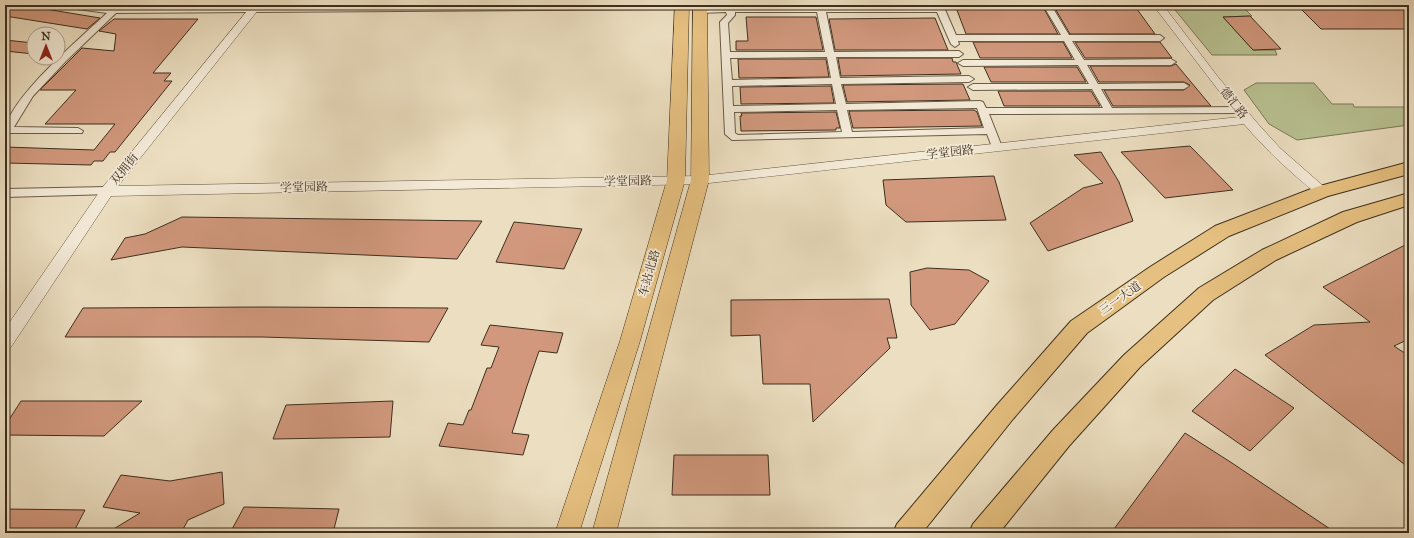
<svg xmlns="http://www.w3.org/2000/svg" width="1414" height="538" font-family="'IM FELL Great Primer','Noto Serif SC',serif">
  <style>
    .green { fill: #b8c192; stroke: #7b7858 }
    .building { fill: #d1987d; stroke: #3e2f1e }
    .lines { fill: none; stroke-linecap: round; stroke-linejoin: round }
    .minor-casing { stroke: #6a5b47; stroke-width: 2 }
    .tertiary-casing { stroke: #6a5b47; stroke-width: 1 }
    .primary-casing { stroke: #3e2f1e; stroke-width: 1 }
    .trunk-casing { stroke: #3e2f1e; stroke-width: 2 }
    .minor { fill: #f3ead7; fill-rule: evenodd }
    .tertiary { fill: #f3ead7; fill-rule: evenodd }
    .primary { fill: #e6c080; fill-rule: evenodd }
    .trunk { fill: #e6c080; fill-rule: evenodd }
    .labels { text-anchor: middle; stroke-width: 3.5; stroke-linejoin: round; paint-order: stroke }
    .street-label { font-size: 12px; fill: #3e2f1e; stroke: #f3ead7 }
  </style>
  <rect width="100%" height="100%" fill="#ecdfc1"/>
  <filter id="stains"><feTurbulence type="fractalNoise" baseFrequency=".005" numOctaves="4"/><feColorMatrix values="0 0 0 0 .2 0 0 0 0 .09 0 0 0 0 .02 0 0 0 .5 -.17"/></filter>
  <radialGradient id="worn" r=".72"><stop offset=".6" stop-color="#630" stop-opacity="0"/><stop offset="1" stop-color="#630" stop-opacity=".3"/></radialGradient>
  <g class="green">
    <path d="M 1171,5 L 1241,5 L 1252,16 L 1223,17 L 1253,50 L 1275,50 L 1277,55 L 1212,55 Z"/>
    <path d="M 1256,83 L 1314,83 L 1332,104 L 1353,104 L 1354,107 L 1409,107 L 1409,125 L 1297,140 L 1269,124 L 1244,90 Z"/>
  </g>
  <g class="building">
    <path d="M 5,5 L 21,5 L 100,18 L 87,29 L 5,16 Z"/>
    <path d="M 955,5 L 1042,5 L 1058,34 L 966,34 Z"/>
    <path d="M 1053,5 L 1134,5 L 1155,34 L 1070,34 Z"/>
    <path d="M 1297,5 L 1409,5 L 1409,29 L 1321,29 Z"/>
    <path d="M 1250,16 L 1281,49 L 1253,50 L 1223,17 Z"/>
    <path d="M 746,17 L 816,17 L 823,50 L 736,50 L 736,41 L 748,41 Z"/>
    <path d="M 935,18 L 948,50 L 835,50 L 829,19 Z"/>
    <path d="M 114,19 L 198,19 L 153,73 L 171,73 L 164,81 L 172,81 L 115,152 L 110,152 L 103,161 L 94,161 L 91,165 L 5,163 L 5,147 L 94,150 L 115,124 L 45,124 L 76,90 L 40,90 L 82,48 L 114,51 L 116,34 L 99,31 Z"/>
    <path d="M 5,40 L 34,43 L 34,54 L 5,51 Z"/>
    <path d="M 973,42 L 1063,42 L 1072,58 L 980,58 Z"/>
    <path d="M 1075,42 L 1160,42 L 1172,58 L 1085,58 Z"/>
    <path d="M 838,58 L 952,58 L 953,62 L 956,62 L 961,74 L 841,76 Z"/>
    <path d="M 738,59 L 826,59 L 829,77 L 739,78 Z"/>
    <path d="M 1176,64 L 1211,106 L 1113,106 L 1104,90 L 1184,90 L 1190,85 L 1184,82 L 1099,82 L 1090,66 L 1171,66 Z"/>
    <path d="M 984,67 L 1077,67 L 1086,82 L 991,82 Z"/>
    <path d="M 963,84 L 970,100 L 847,102 L 843,85 Z"/>
    <path d="M 831,86 L 834,103 L 741,104 L 740,87 Z"/>
    <path d="M 998,91 L 1091,91 L 1100,106 L 1004,106 Z"/>
    <path d="M 974,110 L 977,112 L 982,126 L 853,128 L 849,111 Z"/>
    <path d="M 836,112 L 840,128 L 836,128 L 836,130 L 741,131 L 740,116 L 742,116 L 741,113 Z"/>
    <path d="M 1190,146 L 1233,190 L 1165,198 L 1121,152 Z"/>
    <path d="M 1101,152 L 1119,182 L 1133,221 L 1048,251 L 1030,223 L 1083,188 L 1103,183 L 1074,155 Z"/>
    <path d="M 994,176 L 1006,220 L 906,222 L 886,205 L 883,180 Z"/>
    <path d="M 182,217 L 482,221 L 457,259 L 182,247 L 111,260 L 125,238 L 145,234 Z"/>
    <path d="M 514,222 L 582,229 L 564,269 L 496,262 Z"/>
    <path d="M 1409,243 L 1409,339 L 1394,346 L 1409,356 L 1409,468 L 1265,355 L 1314,325 L 1370,322 L 1323,287 Z"/>
    <path d="M 927,268 L 969,270 L 989,281 L 955,324 L 930,330 L 911,305 L 910,272 Z"/>
    <path d="M 889,299 L 897,338 L 887,338 L 890,348 L 813,422 L 810,384 L 763,384 L 760,335 L 731,336 L 731,300 Z"/>
    <path d="M 262,307 L 448,308 L 429,342 L 262,337 L 65,337 L 83,308 Z"/>
    <path d="M 490,325 L 563,333 L 557,353 L 539,351 L 527,386 L 512,433 L 529,435 L 523,455 L 439,446 L 448,423 L 463,425 L 469,410 L 471,410 L 487,368 L 491,368 L 499,347 L 481,345 Z"/>
    <path d="M 1235,369 L 1294,408 L 1250,451 L 1192,411 Z"/>
    <path d="M 21,401 L 142,401 L 104,436 L 5,435 L 5,426 Z"/>
    <path d="M 393,401 L 390,437 L 273,439 L 286,405 Z"/>
    <path d="M 1185,433 L 1232,463 L 1336,533 L 1111,533 Z"/>
    <path d="M 674,455 L 768,455 L 770,495 L 672,495 Z"/>
    <path d="M 222,472 L 224,504 L 188,520 L 181,533 L 107,533 L 140,513 L 103,507 L 121,475 L 170,481 Z"/>
    <path d="M 244,507 L 339,509 L 333,533 L 230,533 Z"/>
    <path d="M 5,509 L 85,510 L 73,533 L 5,533 Z"/>
  </g>
  <g class="lines">
    <g class="minor-casing">
      <g id="minor">
        <path d="M 59,5 L 84,5 L 114,8 L 612,5 L 684,5 L 686,7 L 682,9 L 116,13 L 66,61 L 33,96 L 14,127 L 78,128 L 83,131 L 82,133 L 5,133 C 5,101 83,36 107,13 L 63,7 Z"/>
        <path d="M 816,5 L 824,5 L 825,7 L 935,7 L 935,5 L 943,5 L 956,35 L 1061,35 L 1043,5 L 1051,5 L 1069,35 L 1160,35 L 1164,38 L 1160,41 L 1072,41 L 1084,60 L 1171,59 L 1176,62 L 1171,65 L 1087,65 L 1098,84 L 1184,83 L 1189,86 L 1184,89 L 1101,89 L 1112,108 L 1239,107 L 1244,110 L 1239,113 L 989,114 L 1002,147 L 997,150 L 992,147 L 987,134 L 732,140 L 725,134 L 720,22 L 727,15 L 726,12 L 700,13 L 696,10 L 700,7 L 816,7 ZM 735,12 L 817,12 L 825,52 L 730,52 L 728,23 L 735,15 ZM 826,12 L 937,12 L 951,44 L 955,47 L 959,44 L 958,41 L 1064,41 L 1075,60 L 963,60 L 958,63 L 963,66 L 1078,65 L 1089,84 L 973,84 L 968,87 L 973,90 L 1092,89 L 1103,108 L 986,108 L 983,102 L 980,101 L 846,104 L 841,84 L 969,82 L 974,79 L 969,76 L 840,78 L 836,57 L 959,57 L 963,54 L 959,51 L 834,52 ZM 827,57 L 831,78 L 732,80 L 730,58 ZM 832,84 L 836,104 L 733,106 L 732,86 ZM 977,108 L 984,128 L 852,132 L 847,110 ZM 837,110 L 842,132 L 738,135 L 735,133 L 734,112 Z"/>
        <path d="M 107,187 L 111,188 L 112,191 L 111,194 L 5,197 L 5,189 Z"/>
      </g>
    </g>
    <g class="tertiary-casing">
      <path id="tertiary" d="M 252,5 L 262,5 L 118,186 L 700,176 L 1239,117 L 1153,5 L 1163,5 L 1218,77 L 1259,125 L 1280,148 L 1329,191 L 1327,194 L 1322,196 L 1317,194 C 1291,173 1266,150 1244,124 L 700,184 L 111,196 L 11,347 L 5,349 L 5,329 L 102,188 Z"/>
    </g>
    <g class="primary-casing">
      <g id="primary">
        <path d="M 675,5 L 689,5 L 685,180 L 640,341 L 579,533 L 555,533 L 620,341 L 667,180 Z"/>
        <path d="M 693,5 L 707,5 L 709,180 L 616,533 L 592,533 L 691,180 Z"/>
      </g>
    </g>
    <g class="trunk-casing">
      <g id="trunk">
        <path d="M 1409,162 L 1409,174 L 1328,196 L 1229,236 L 1164,277 L 1087,333 L 1013,419 L 922,533 L 893,533 L 897,524 L 997,405 L 1071,321 L 1150,267 L 1215,226 L 1316,187 Z"/>
        <path d="M 1409,193 L 1409,205 L 1357,222 L 1276,260 L 1213,300 L 1140,367 L 1069,446 L 999,533 L 969,533 L 973,524 L 1053,430 L 1124,355 L 1199,288 L 1262,250 L 1343,212 Z"/>
      </g>
    </g>
    <use href="#minor" class="minor"/>
    <use href="#tertiary" class="tertiary"/>
    <use href="#primary" class="primary"/>
    <use href="#trunk" class="trunk"/>
  </g>
  <g class="labels">
    <g class="street-label">
      <text transform="translate(1234 103) rotate(52)" y="4">德汇路</text>
      <text transform="translate(950 152) rotate(-6)" y="4">学堂园路</text>
      <text transform="translate(124 169) rotate(-51)" y="4">双拥街</text>
      <text transform="translate(628 181) rotate(-1)" y="4">学堂园路</text>
      <text transform="translate(304 187) rotate(-1)" y="4">学堂园路</text>
      <text transform="translate(649 273) rotate(-74)" y="4">车站北路</text>
      <text transform="translate(1120 298) rotate(-35)" y="4">三一大道</text>
    </g>
  </g>
  <rect width="1414" height="538" fill="none" stroke="#ecdfc1" stroke-width="20"/>
  <rect x="6" y="6" width="1402" height="526" fill="none" stroke="#3e2f1e" stroke-width="2"/>
  <rect x="10" y="10" width="1394" height="518" fill="none" stroke="#3e2f1e"/>
  <g transform="translate(46 46)"><circle r="19" fill="#f3ead7" stroke="#ab9f8d"/>
  <path d="M0-3L7 15L0 10L-7 15Z" fill="#8f2418"/>
  <text y="-6" font-size="11" font-weight="bold" text-anchor="middle" fill="#3e2f1e">N</text>
  </g>
  <rect width="100%" height="100%" filter="url(#stains)"/>
  <rect width="100%" height="100%" fill="url(#worn)"/>
</svg>
